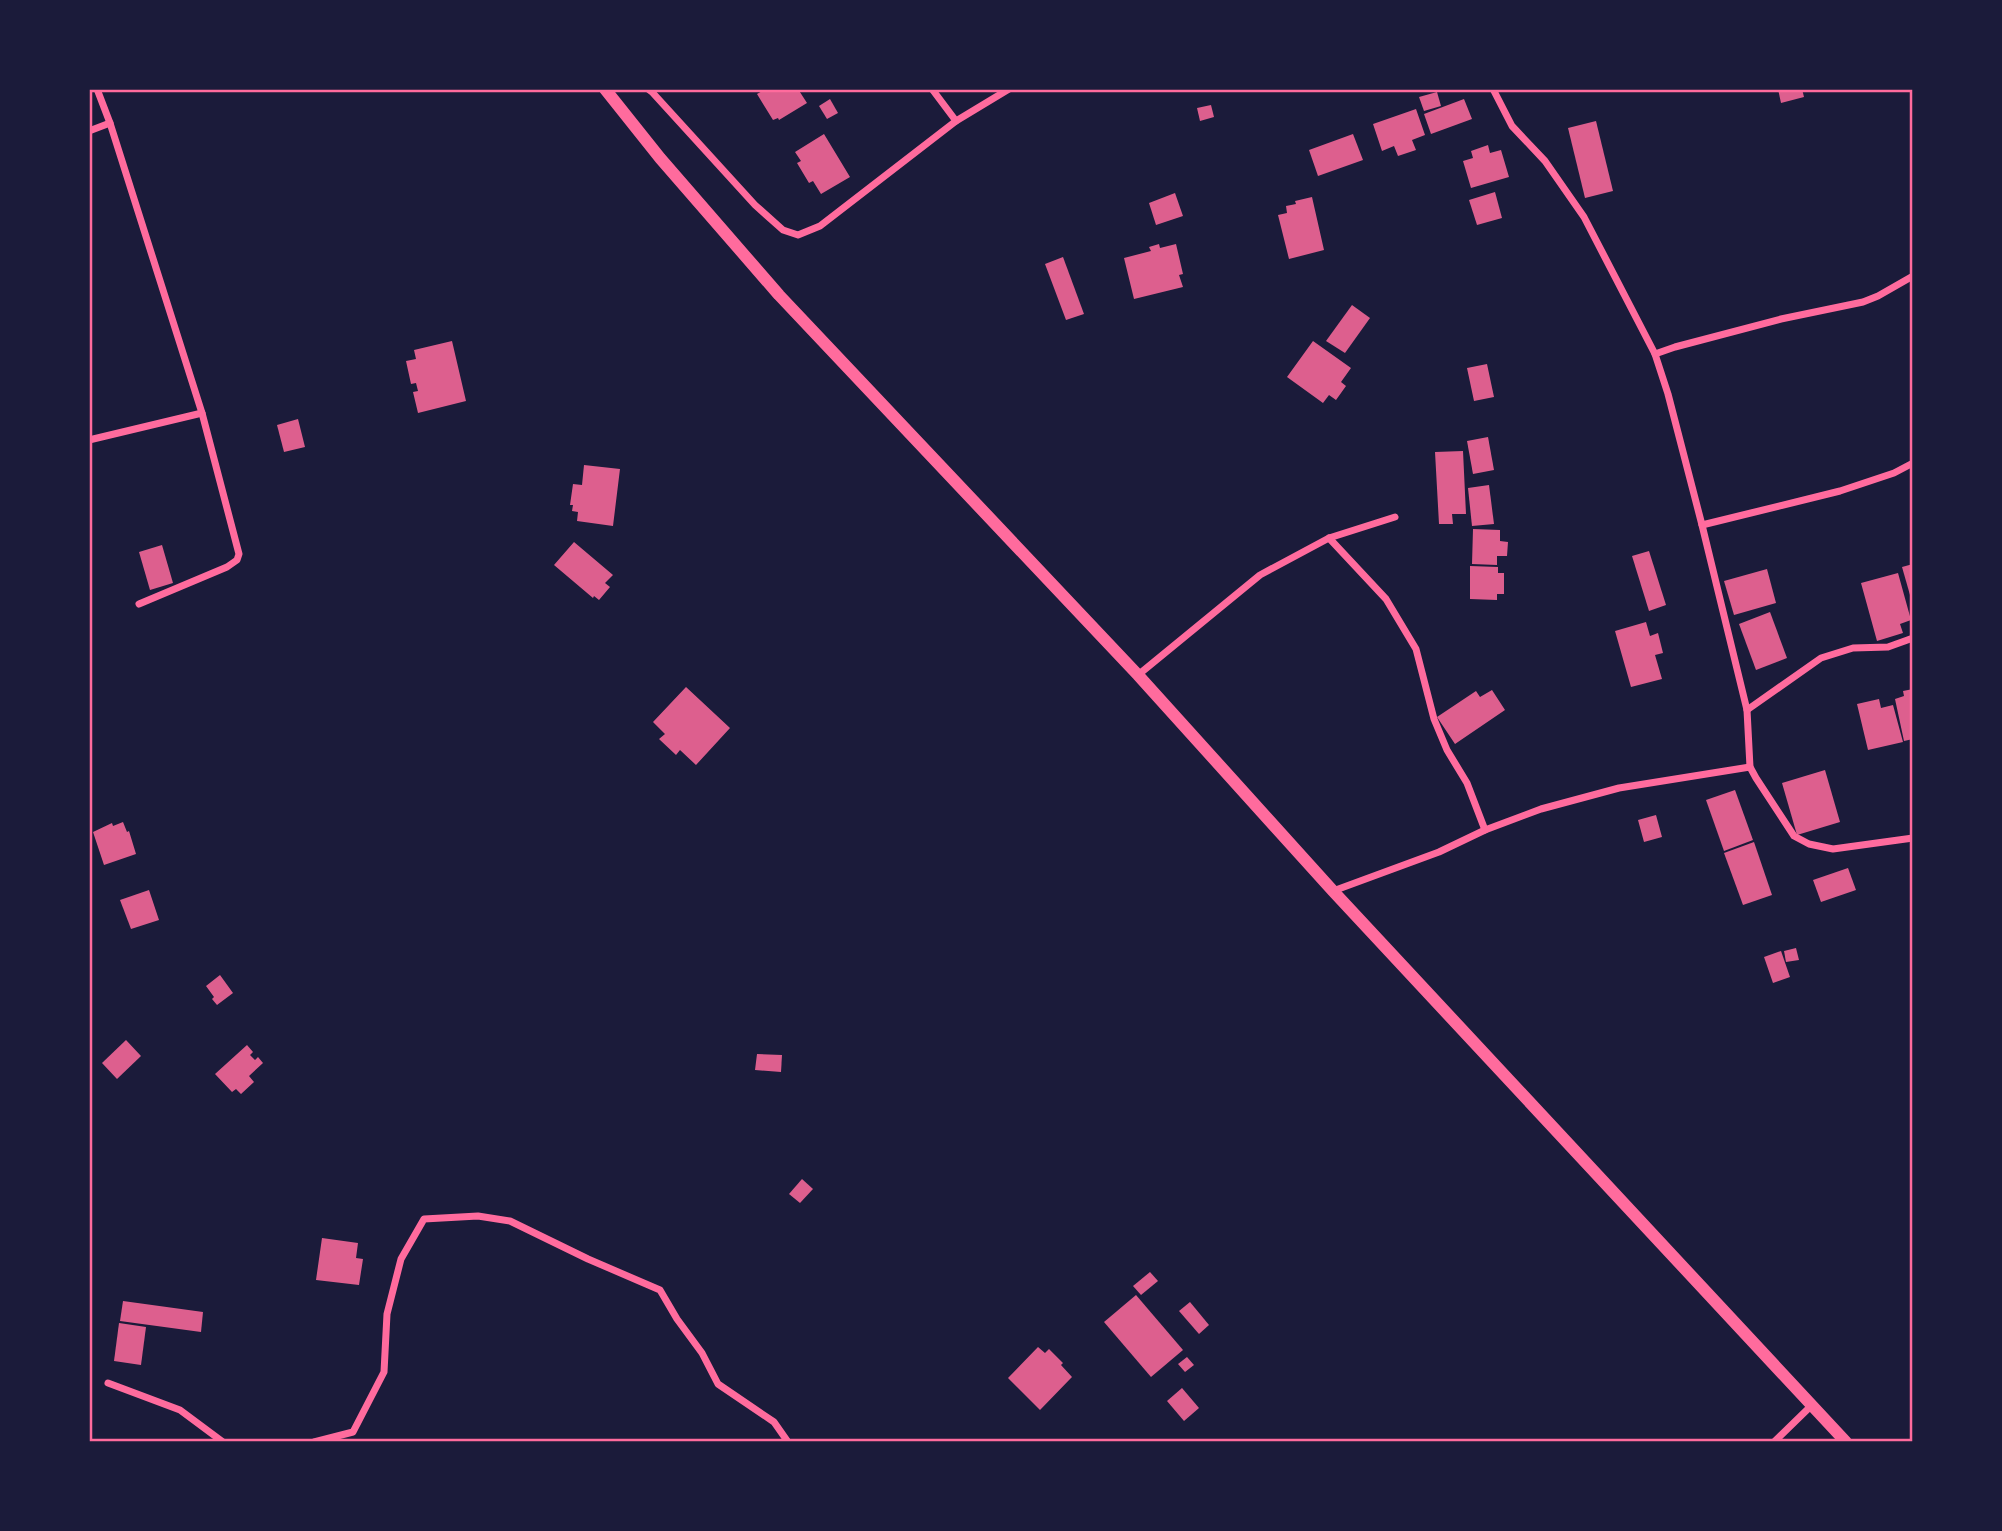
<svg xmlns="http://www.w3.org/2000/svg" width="2002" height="1531" font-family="Roboto,sans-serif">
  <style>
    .building { fill: #dd5f8e }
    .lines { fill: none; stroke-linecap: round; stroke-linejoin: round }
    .minor { stroke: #ff6b9d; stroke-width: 7 }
    .secondary { stroke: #ff6b9d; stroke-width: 12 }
    .neatline { fill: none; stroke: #ff6b9d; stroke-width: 2.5 }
  </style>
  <rect width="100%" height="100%" fill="#1b1b3a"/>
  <g class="building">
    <path d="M 766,89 L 798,89 L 807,103 L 779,120 L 778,118 L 773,120 L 757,94 Z"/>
    <path d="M 1778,89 L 1802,89 L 1804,97 L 1781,103 Z"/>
    <path d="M 1437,92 L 1441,106 L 1424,111 L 1419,97 Z"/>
    <path d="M 830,99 L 838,113 L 827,119 L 819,106 Z"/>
    <path d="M 1464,99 L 1472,119 L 1431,134 L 1424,114 Z"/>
    <path d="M 1211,105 L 1214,117 L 1200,121 L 1197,108 Z"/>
    <path d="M 1416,109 L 1425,135 L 1412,140 L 1416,150 L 1398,156 L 1394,146 L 1382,151 L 1373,124 Z"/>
    <path d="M 1596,121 L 1613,191 L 1585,198 L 1568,128 Z"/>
    <path d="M 824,134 L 850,177 L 821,194 L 813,181 L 809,183 L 797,163 L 801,161 L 795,152 Z"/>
    <path d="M 1353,134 L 1363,160 L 1318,176 L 1309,150 Z"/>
    <path d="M 1488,145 L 1490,153 L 1501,150 L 1509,177 L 1471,188 L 1463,161 L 1473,158 L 1471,151 Z"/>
    <path d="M 1495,192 L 1502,218 L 1477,225 L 1469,200 Z"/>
    <path d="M 1175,193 L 1183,216 L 1156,225 L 1149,203 Z"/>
    <path d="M 1312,197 L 1324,250 L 1289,259 L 1278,215 L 1287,213 L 1286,206 L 1296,204 L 1295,201 Z"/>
    <path d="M 1159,244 L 1160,248 L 1176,244 L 1183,274 L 1179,275 L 1183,287 L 1134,299 L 1124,258 L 1151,251 L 1149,247 Z"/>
    <path d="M 1063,257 L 1084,314 L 1066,320 L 1045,264 Z"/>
    <path d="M 1352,305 L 1370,318 L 1345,353 L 1326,341 Z"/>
    <path d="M 452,341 L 466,401 L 418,413 L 413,392 L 418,391 L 416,383 L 411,384 L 406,361 L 416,359 L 414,350 Z"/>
    <path d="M 1313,341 L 1351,368 L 1341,382 L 1346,386 L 1336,400 L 1329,395 L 1323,403 L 1287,377 Z"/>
    <path d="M 1487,364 L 1494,397 L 1474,401 L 1467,368 Z"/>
    <path d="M 298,419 L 305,447 L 284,452 L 277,425 Z"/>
    <path d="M 1488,437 L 1494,470 L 1473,474 L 1467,441 Z"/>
    <path d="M 1463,451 L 1466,514 L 1452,514 L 1453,524 L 1439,524 L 1435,452 Z"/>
    <path d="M 584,465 L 620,469 L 613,526 L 577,521 L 578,512 L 572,511 L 573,505 L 570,505 L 573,484 L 582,485 Z"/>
    <path d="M 1489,485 L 1494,524 L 1472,526 L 1468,488 Z"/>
    <path d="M 1473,529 L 1500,530 L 1500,541 L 1508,542 L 1507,556 L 1497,556 L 1497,565 L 1472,564 Z"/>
    <path d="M 574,542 L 613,575 L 605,583 L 610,587 L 599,600 L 594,596 L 593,598 L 554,565 Z"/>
    <path d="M 162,545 L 173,583 L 150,590 L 139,552 Z"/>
    <path d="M 1649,551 L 1666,605 L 1649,611 L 1632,556 Z"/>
    <path d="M 1913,564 L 1913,602 L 1912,602 L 1902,567 Z"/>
    <path d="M 1470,566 L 1498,567 L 1498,573 L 1504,573 L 1504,594 L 1497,594 L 1497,600 L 1470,599 Z"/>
    <path d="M 1767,569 L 1776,603 L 1734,615 L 1724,581 Z"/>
    <path d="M 1898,573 L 1911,620 L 1900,624 L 1903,633 L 1877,641 L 1861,583 Z"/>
    <path d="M 1770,612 L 1787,658 L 1756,670 L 1739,624 Z"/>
    <path d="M 1646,622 L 1650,636 L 1658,633 L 1663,653 L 1655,655 L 1662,679 L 1631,687 L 1615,631 Z"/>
    <path d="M 686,687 L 730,728 L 696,765 L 680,750 L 676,755 L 659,739 L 665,734 L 653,722 Z"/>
    <path d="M 1913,689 L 1913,739 L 1904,741 L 1895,699 L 1904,696 L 1903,691 Z"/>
    <path d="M 1492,690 L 1505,710 L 1455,744 L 1437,717 L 1476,691 L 1480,697 Z"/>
    <path d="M 1879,699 L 1881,708 L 1893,705 L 1903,742 L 1868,750 L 1857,704 Z"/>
    <path d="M 1825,770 L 1840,822 L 1797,835 L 1782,783 Z"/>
    <path d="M 1735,790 L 1753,840 L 1724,851 L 1706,800 Z"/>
    <path d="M 1656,815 L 1662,837 L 1644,842 L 1638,820 Z"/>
    <path d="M 123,822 L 127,832 L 129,831 L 136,854 L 104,865 L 93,832 L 112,823 L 113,826 Z"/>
    <path d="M 1754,842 L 1772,895 L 1743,905 L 1724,853 Z"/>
    <path d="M 1848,868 L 1856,890 L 1821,902 L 1813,880 Z"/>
    <path d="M 149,890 L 159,920 L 131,929 L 120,900 Z"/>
    <path d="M 1796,948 L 1799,960 L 1786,962 L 1784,951 Z"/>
    <path d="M 1781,951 L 1790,977 L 1773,983 L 1764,957 Z"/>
    <path d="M 220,975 L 233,993 L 217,1005 L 212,999 L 214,997 L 206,986 Z"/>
    <path d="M 126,1040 L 141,1056 L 117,1079 L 102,1063 Z"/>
    <path d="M 247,1045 L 253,1052 L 250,1055 L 255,1060 L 258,1057 L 263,1063 L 249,1076 L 254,1082 L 241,1094 L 236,1089 L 232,1092 L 215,1074 Z"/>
    <path d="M 757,1054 L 782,1055 L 781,1072 L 755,1070 Z"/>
    <path d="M 802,1179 L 813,1189 L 800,1203 L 789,1194 Z"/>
    <path d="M 322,1238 L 358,1243 L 356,1258 L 363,1259 L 359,1285 L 316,1280 Z"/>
    <path d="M 1150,1272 L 1158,1281 L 1141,1295 L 1133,1286 Z"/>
    <path d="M 1136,1295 L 1183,1350 L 1151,1377 L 1104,1322 Z"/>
    <path d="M 123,1301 L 203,1312 L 201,1332 L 120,1321 Z"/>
    <path d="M 1190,1302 L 1209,1325 L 1199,1334 L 1179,1311 Z"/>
    <path d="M 119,1323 L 146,1327 L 141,1365 L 114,1361 Z"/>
    <path d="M 1038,1347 L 1045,1353 L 1049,1349 L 1063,1363 L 1061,1365 L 1072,1377 L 1040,1410 L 1008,1378 Z"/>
    <path d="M 1187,1357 L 1194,1365 L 1185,1372 L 1178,1364 Z"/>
    <path d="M 1182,1388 L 1199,1408 L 1184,1421 L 1167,1401 Z"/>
  </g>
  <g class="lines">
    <g class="minor">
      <path d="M 97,89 L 110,123 L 202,413 L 239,554 L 237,560 L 227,567 L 139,604"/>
      <path d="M 648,89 L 652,92 L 755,205 L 783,230 L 798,235 L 820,226 L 956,121 L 1009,89"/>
      <path d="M 932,89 L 956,121"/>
      <path d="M 1493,89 L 1512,126 L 1545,161 L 1584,217 L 1655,354 L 1668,394 L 1702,525 L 1747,710 L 1750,767 L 1756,778 L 1794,836 L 1809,844 L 1833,849 L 1913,838"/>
      <path d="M 89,131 L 110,123"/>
      <path d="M 1655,354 L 1675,347 L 1781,319 L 1863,302 L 1878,296 L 1913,276"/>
      <path d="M 89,440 L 202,413"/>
      <path d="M 1702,525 L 1840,491 L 1894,473 L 1913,463"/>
      <path d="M 1329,538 L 1386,599 L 1416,649 L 1434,719 L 1447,750 L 1467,783 L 1485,830"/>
      <path d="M 1138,675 L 1260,575 L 1329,538 L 1395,517"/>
      <path d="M 1747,710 L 1821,658 L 1853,648 L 1888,647 L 1913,638"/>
      <path d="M 1333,891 L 1439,852 L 1485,830 L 1541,809 L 1619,788 L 1750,767"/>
      <path d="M 108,1383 L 180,1410 L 223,1442"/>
      <path d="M 314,1442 L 353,1432 L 384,1372 L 387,1314 L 401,1259 L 424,1219 L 478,1216 L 510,1221 L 588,1259 L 660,1290 L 677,1319 L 702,1353 L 718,1384 L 774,1422 L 788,1442"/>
      <path d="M 1774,1442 L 1812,1405"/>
    </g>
    <path class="secondary" d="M 605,89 L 660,158 L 779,295 L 1138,675 L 1333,891 L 1846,1442"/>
  </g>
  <rect width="2002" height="1531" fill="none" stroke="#1b1b3a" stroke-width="182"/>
  <rect x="91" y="91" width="1820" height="1349" class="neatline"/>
</svg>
